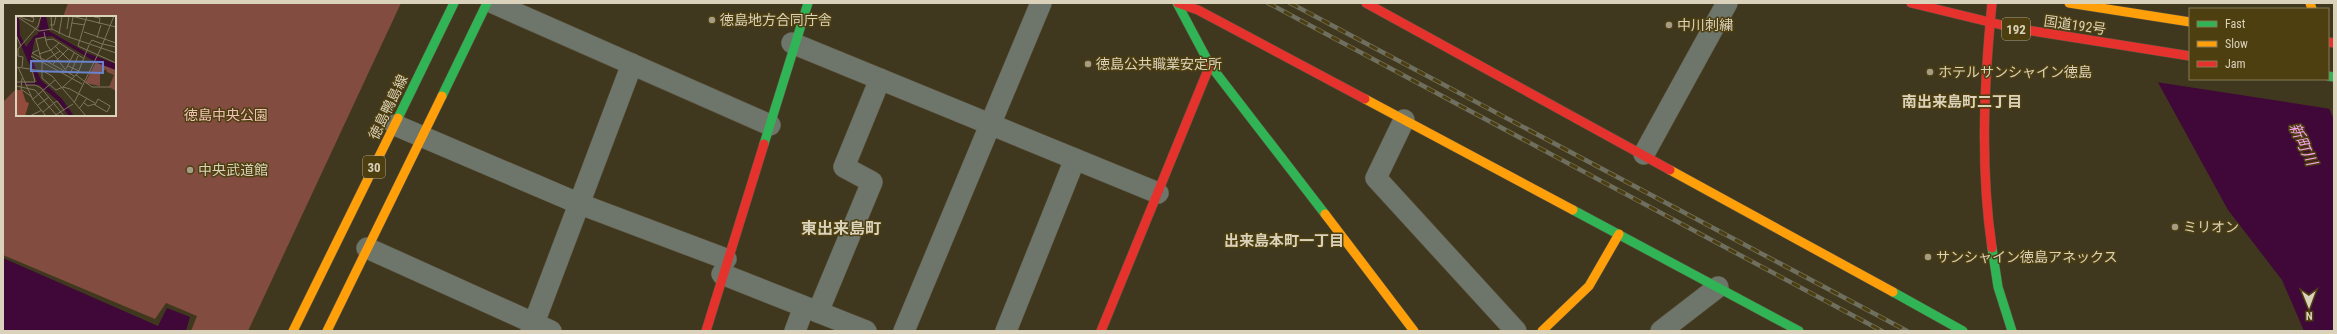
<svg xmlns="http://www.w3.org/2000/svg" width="2337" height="334" font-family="'Roboto Condensed','Noto Sans JP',sans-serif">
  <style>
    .green { fill: #824d40 }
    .water { fill: #3f0838 }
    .pier { fill: #40381e }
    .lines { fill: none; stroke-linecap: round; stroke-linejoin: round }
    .street-casing { stroke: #5c5540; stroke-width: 22 }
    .fast-casing { stroke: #5c5540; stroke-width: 10 }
    .slow-casing { stroke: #5c5540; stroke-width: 10 }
    .jam-casing { stroke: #5c5540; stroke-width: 10 }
    .street { stroke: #6e766b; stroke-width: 21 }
    .fast { stroke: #30b455; stroke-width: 9 }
    .slow { stroke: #ff9f0a; stroke-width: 9 }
    .jam { stroke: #e5322d; stroke-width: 9 }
    .rail-casing { stroke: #6f6f5f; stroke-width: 4.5 }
    .rail { stroke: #4e3f10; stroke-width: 3; stroke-dasharray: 9; stroke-linecap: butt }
    .poi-dot { fill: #a49c84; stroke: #4e3f10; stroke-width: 1.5 }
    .labels { text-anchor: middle; stroke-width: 3; stroke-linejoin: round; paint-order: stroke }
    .shield { fill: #4e3f10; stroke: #b0a688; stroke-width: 1 }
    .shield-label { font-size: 13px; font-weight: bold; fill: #dad2bb }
    .poi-label { font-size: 14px; fill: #dad2bb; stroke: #4e3f10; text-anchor: start }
    .street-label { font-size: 14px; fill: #dad2bb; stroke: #4e3f10 }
    .park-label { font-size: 14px; fill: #f1c1b7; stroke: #4e3f10 }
    .neighbourhood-label { font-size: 15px; font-weight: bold; fill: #dad2bb; stroke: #4e3f10 }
    .water-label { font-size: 15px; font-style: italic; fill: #f9a1ee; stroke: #4e3f10 }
    .quarter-label { font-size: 16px; font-weight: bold; fill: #dad2bb; stroke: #4e3f10 }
    .inset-road { fill: none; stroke: #7e765d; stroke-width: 1 }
    .view { fill: #6983cc; fill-opacity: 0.15; stroke: #6983cc; stroke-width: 2 }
    .inset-edge { fill: none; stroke: #dad2bb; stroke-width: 2 }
  </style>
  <rect width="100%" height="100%" fill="#40381e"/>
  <path class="green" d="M 68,3 L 401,3 L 248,331 L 191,331 L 197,316 L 166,303 L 155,319 L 3,255 L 3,102 L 17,88 L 17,115 L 115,115 L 115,17 L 63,17 Z"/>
  <g class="water">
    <path d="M 2118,3 L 2190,9 L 2190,79 L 2317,79 L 2334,120 L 2334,331 L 2304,331 L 2282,280 L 2228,210 L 2161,88 Z"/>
    <path d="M 3,258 L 158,326 L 167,308 L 190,317 L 186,331 L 3,331 Z"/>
  </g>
  <path class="pier" d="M 2116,3 L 2287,3 L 2290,9 L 2190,9 L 2190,79 L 2319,79 L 2331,109 L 2156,82 Z"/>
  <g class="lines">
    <g class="street-casing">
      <g id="street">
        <path d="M 493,3 L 770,125"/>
        <path d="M 792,43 L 1158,193"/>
        <path d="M 1404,120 L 1376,178 L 1516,331"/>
        <path d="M 395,125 L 580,204 L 726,259"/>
        <path d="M 1644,154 L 1727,3"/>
        <path d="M 367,248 L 551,331"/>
        <path d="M 722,274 L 866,331"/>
        <path d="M 818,312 L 872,182 L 844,167 L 880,79"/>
        <path d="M 531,331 L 632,64"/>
        <path d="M 795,331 L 804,307"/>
        <path d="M 904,331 L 1041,3"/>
        <path d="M 1006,331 L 1075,159"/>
        <path d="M 1661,331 L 1718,287"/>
      </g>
    </g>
    <g class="fast-casing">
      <g id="fast">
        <path d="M 1177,3 L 1210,65 L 1325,214"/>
        <path d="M 2328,76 L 2334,77"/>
        <path d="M 442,96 L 487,3"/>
        <path d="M 398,118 L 454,3"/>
        <path d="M 764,144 L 808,3"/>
        <path d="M 1573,210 L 1799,331"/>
        <path d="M 1992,248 L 1998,287 L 2012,331"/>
        <path d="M 1893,292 L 1963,331"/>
      </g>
    </g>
    <g class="slow-casing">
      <g id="slow">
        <path d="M 2069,3 L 2190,22"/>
        <path d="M 2310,3 L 2312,9"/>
        <path d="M 1365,99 L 1573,210"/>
        <path d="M 1670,170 L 1893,292"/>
        <path d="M 1325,214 L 1414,331"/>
        <path d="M 293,331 L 398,118"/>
        <path d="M 327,331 L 442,96"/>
        <path d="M 1542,331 L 1589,286 L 1619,234"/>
      </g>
    </g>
    <g class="jam-casing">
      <g id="jam">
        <path d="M 1178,3 L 1198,10 L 1365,99"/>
        <path d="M 1366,3 L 1670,170"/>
        <path d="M 1911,3 L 2014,28 L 2190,56"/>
        <path d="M 2328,42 L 2334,43"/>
        <path d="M 1992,248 C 1980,167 1984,84 1992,3"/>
        <path d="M 706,331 L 764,144"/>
        <path d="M 1101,331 L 1210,65"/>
      </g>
    </g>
    <use href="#street" class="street"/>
    <use href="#fast" class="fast"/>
    <use href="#slow" class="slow"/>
    <use href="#jam" class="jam"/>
    <g class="rail-casing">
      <g id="rail">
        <path d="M 1268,3 L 1882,331"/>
        <path d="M 1290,3 L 1907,331"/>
      </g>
    </g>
    <use href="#rail" class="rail"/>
  </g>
  <g class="poi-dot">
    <circle cx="712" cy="20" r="4"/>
    <circle cx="1669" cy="25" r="4"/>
    <circle cx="1088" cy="64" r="4"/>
    <circle cx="1930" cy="72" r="4"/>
    <circle cx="190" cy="170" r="4"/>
    <circle cx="2175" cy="227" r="4"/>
    <circle cx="1928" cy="257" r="4"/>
  </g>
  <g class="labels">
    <g class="shield">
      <rect x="2002" y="18" width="28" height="22" rx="3"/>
      <rect x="363" y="156" width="22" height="22" rx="3"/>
    </g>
    <g class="shield-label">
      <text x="2016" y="34">192</text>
      <text x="374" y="172">30</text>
    </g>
    <g class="poi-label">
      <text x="720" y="25">徳島地方合同庁舎</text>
      <text x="1677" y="30">中川刺繍</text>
      <text x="1096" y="69">徳島公共職業安定所</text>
      <text x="1938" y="77">ホテルサンシャイン徳島</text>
      <text x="198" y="175">中央武道館</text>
      <text x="2183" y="232">ミリオン</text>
      <text x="1936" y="262">サンシャイン徳島アネックス</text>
    </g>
    <g class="street-label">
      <text transform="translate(2075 25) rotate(8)" y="5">国道192号</text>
      <text transform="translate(388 107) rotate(-64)" y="5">徳島鴨島線</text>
    </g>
    <g class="park-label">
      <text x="226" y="120">徳島中央公園</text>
    </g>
    <g class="neighbourhood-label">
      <text x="1962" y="107">南出来島町二丁目</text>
      <text x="1284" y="246">出来島本町一丁目</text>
    </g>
    <g class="water-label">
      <text transform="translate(2303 144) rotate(65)" y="5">新町川</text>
    </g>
    <g class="quarter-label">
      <text x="841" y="234">東出来島町</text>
    </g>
  </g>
  <g transform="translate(16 16)">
    <rect width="100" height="100" fill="#40381e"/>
    <path d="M 80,46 L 100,54 L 100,75 L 93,71 L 98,59 L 91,56 L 90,53 L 84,57 L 84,70 L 69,67 Z" fill="#824d40"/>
    <path d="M 0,74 L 6,74 L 10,86 L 13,87 L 9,100 L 0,100 Z" fill="#934c3c"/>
    <path d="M 0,0 L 3,0 L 4,19 L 10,31 L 18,20 L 22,18 L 25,0 L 30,0 L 33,15 L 71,37 L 100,48 L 100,54 L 81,47 L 36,20 L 19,22 L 15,41 L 25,64 L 46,83 L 58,100 L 53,100 L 41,84 L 23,69 L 0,68 L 21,66 L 1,20 Z" fill="#3f0838"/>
    <path class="inset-road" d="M 0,0 L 23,15 L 36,13 L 50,20 L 100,37M 35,0 L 36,13M 55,0 L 100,11M 71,0 L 62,30 L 100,47M 4,1 L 17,6 L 18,2 L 13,0M 78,1 L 84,2 L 83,8M 56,7 L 69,9M 34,9 L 38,9 L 40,0M 51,13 L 53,0M 28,16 L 31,29 L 51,56 L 58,60M 68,16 L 100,27M 43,18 L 46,0M 0,19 L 5,30M 29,21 L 20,23 L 26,47 L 26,62 L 40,74 L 47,71 L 54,73 L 79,87M 53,22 L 57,1M 81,22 L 85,9M 29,24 L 37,23 L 67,42M 73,28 L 76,24 L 86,28M 87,28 L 100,31M 39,30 L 54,45M 22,34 L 16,37 L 50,56M 23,38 L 35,34 L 43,27M 2,40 L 2,33 L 22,10 L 25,0M 2,40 L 7,41 L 6,51M 15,40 L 66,68M 30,44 L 44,35M 37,48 L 52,33M 52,50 L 63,55M 0,51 L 27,55 L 36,60 L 70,100M 2,51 L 17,84 L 30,100M 50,53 L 58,37M 16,54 L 19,66M 54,58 L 62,40M 60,59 L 76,71 L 94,71M 6,62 L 5,73 L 16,81M 0,66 L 19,66M 10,69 L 19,69 L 25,72 L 48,100M 0,70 L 19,74 L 41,100M 47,71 L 62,57 L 73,29M 17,83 L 39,64M 82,83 L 94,90 L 91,96 L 79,89 ZM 38,87 L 41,85 L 48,94M 58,87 L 85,32 L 98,0M 68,87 L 72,90 L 79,88M 22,89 L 33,81M 63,93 L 71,82M 27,96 L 38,87M 14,100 L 26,94M 38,100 L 57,88"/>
    <path class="view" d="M 15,45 L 87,46 L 87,57 L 15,55 Z"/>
    <rect width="100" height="100" class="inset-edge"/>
  </g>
  <rect width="2337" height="334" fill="none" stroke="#dad2bb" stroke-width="8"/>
  <rect x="2189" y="8" width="140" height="72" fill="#4e3f10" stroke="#867a54"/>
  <rect x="2197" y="21" width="20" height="6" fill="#30b455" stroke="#867a54"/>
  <text x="2225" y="28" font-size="12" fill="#dad2bb">Fast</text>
  <rect x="2197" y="41" width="20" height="6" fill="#ff9f0a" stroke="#867a54"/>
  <text x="2225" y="48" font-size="12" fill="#dad2bb">Slow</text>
  <rect x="2197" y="61" width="20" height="6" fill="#e5322d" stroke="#867a54"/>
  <text x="2225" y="68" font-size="12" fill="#dad2bb">Jam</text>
  <g transform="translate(2309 306) rotate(179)" stroke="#4e3f10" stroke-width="3" paint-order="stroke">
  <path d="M0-3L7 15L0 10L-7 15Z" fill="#dad2bb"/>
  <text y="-6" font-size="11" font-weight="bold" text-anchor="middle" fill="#dad2bb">N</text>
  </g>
</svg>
